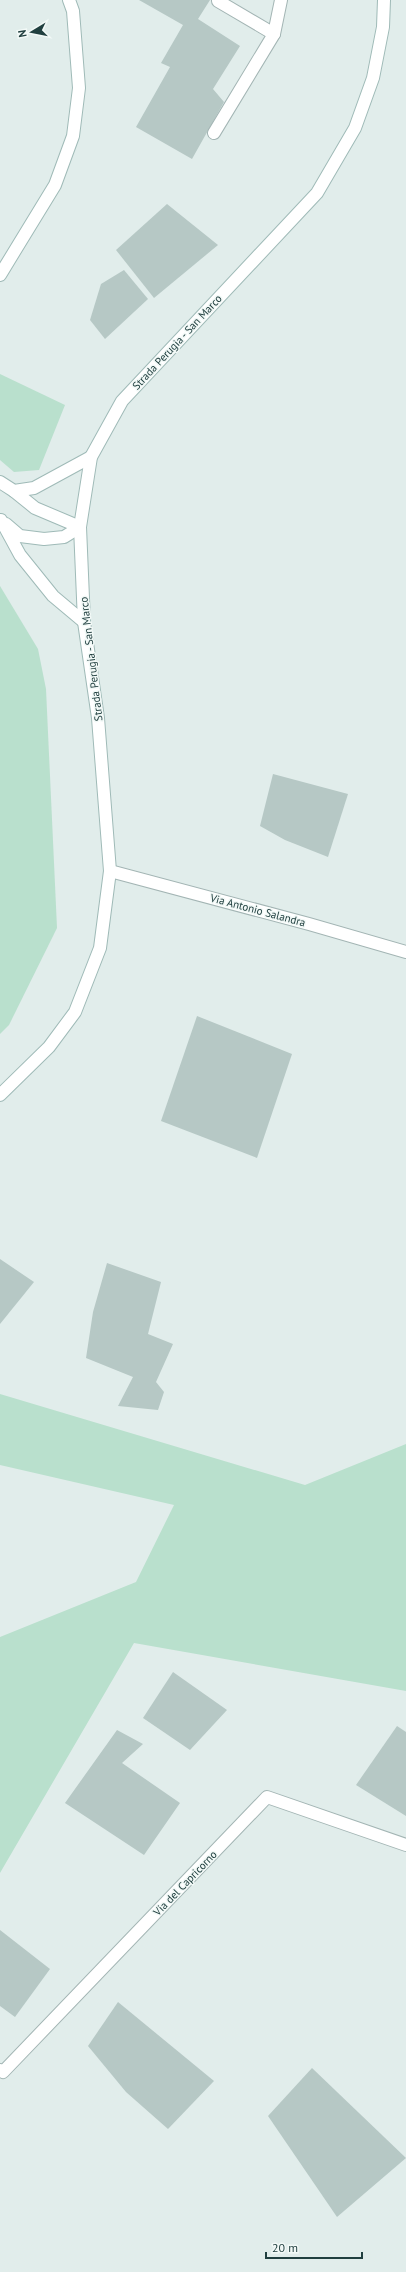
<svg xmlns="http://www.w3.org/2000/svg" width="406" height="2272" font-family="'PT Sans',sans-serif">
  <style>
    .green { fill: #b9e0cd }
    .building { fill: #b6c8c5 }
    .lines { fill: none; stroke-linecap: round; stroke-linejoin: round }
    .street-casing { stroke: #a3b5b4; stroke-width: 14 }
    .secondary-casing { stroke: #9fbab7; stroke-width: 14 }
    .street { stroke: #fff; stroke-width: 12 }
    .secondary { stroke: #fff; stroke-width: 12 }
    .labels { text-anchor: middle; stroke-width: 3; stroke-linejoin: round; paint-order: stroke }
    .street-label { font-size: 11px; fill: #203f3f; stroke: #f2f9f7 }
  </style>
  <rect width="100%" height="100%" fill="#e1edeb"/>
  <g class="green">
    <path d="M 0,374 L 65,405 L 39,470 L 14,472 L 0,460 Z"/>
    <path d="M 0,586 L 38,649 L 46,689 L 57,928 L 9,1025 L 0,1034 Z"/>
    <path d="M 0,1394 L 305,1485 L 406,1444 L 406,1691 L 134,1643 L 0,1873 L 0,1637 L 136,1582 L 174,1505 L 0,1465 Z"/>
  </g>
  <g class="building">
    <path d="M 139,0 L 210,0 L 198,19 L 240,46 L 213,89 L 224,102 L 192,159 L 136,127 L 170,67 L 161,63 L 183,25 Z"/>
    <path d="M 167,204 L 218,245 L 154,298 L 116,250 Z"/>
    <path d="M 124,270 L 148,299 L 105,339 L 90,320 L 101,284 Z"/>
    <path d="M 273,774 L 348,794 L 328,857 L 285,840 L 260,826 Z"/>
    <path d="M 197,1016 L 292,1054 L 257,1158 L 161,1121 Z"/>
    <path d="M 0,1259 L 34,1282 L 0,1324 Z"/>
    <path d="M 107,1263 L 161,1282 L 148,1334 L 173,1344 L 156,1382 L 164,1392 L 158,1410 L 118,1406 L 133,1377 L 86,1358 L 93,1312 Z"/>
    <path d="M 173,1672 L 227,1710 L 190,1750 L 143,1718 Z"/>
    <path d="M 397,1726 L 406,1732 L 406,1816 L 356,1785 Z"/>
    <path d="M 117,1730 L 143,1744 L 122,1763 L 180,1803 L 144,1855 L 65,1803 Z"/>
    <path d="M 0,1930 L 50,1969 L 15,2017 L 0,2006 Z"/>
    <path d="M 118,2002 L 214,2081 L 168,2129 L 126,2092 L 88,2046 Z"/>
    <path d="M 312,2068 L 406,2158 L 337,2217 L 268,2116 Z"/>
  </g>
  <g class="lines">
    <g class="street-casing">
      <g id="street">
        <path d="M 219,0 L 218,1 L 274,34"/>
        <path d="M 214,133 L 274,34 L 281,0"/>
        <path d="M 110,871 L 309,924 L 406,952"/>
        <path d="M 0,2070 L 3,2072 L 267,1797 L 406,1845"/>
      </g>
    </g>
    <g class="secondary-casing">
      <g id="secondary">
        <path d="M 0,275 L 55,185 L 73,136 L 79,88 L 73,11 L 69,0"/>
        <path d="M 0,482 L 14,491 L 34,488 L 91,457"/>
        <path d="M 14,491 L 35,508 L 80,527"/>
        <path d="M 1,520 L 20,555 L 53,596 L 84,622"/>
        <path d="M 6,524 L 20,536 L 44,539 L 64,537 L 80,527"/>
        <path d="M 0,1095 L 49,1047 L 75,1012 L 100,948 L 110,871 L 98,718 L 84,622 L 80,527 L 91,457 L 122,401 L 317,193 L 355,128 L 373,78 L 383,27 L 384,0"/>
      </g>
    </g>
    <use href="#street" class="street"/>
    <use href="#secondary" class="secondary"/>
  </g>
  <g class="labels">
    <g class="street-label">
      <text transform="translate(177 342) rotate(-47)" y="4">Strada Perugia - San Marco</text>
      <text transform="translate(91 659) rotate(-97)" y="4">Strada Perugia - San Marco</text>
      <text transform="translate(258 910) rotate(15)" y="4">Via Antonio Salandra</text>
      <text transform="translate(185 1883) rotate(-46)" y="4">Via del Capricorno</text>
    </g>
  </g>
  <g transform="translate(32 32) rotate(260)" stroke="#f2f9f7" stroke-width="3" paint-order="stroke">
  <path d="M0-3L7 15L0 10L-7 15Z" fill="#203f3f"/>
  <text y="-6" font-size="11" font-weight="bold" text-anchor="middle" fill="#203f3f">N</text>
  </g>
  <path d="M266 2252v6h96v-6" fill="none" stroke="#203f3f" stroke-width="2"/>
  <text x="272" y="2252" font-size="12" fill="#203f3f" stroke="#f2f9f7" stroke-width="3" paint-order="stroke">20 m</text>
</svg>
